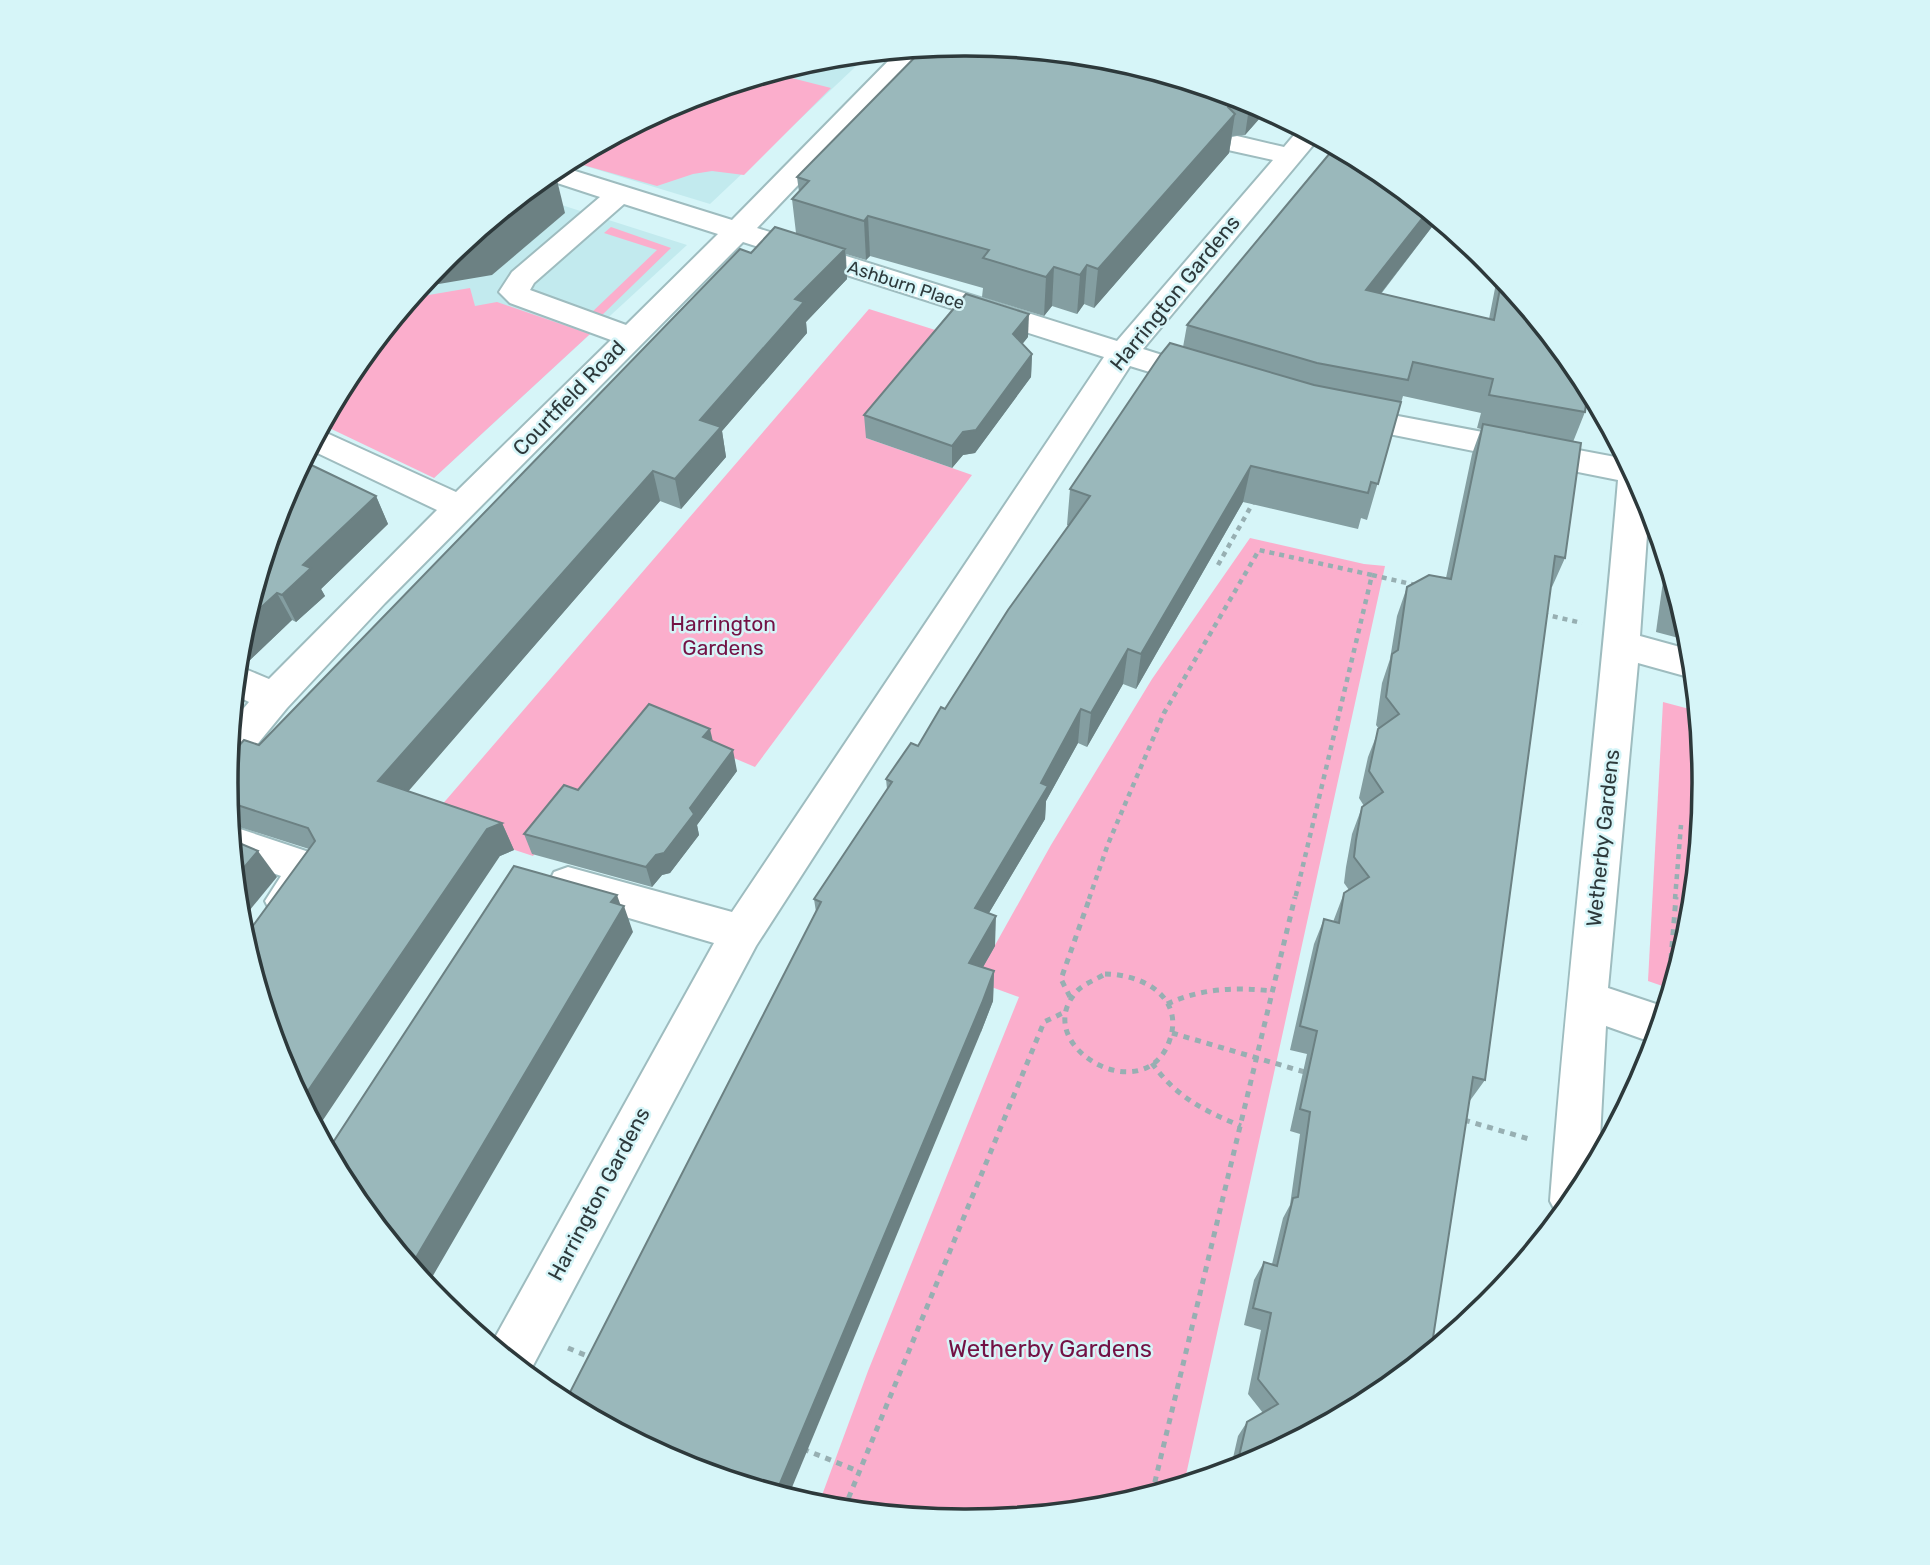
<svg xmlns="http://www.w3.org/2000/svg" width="1930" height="1565" font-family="Rubik,sans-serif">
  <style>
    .built { fill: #c2eaee }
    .green { fill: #fbaecc }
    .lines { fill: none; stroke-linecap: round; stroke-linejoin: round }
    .minor-casing { stroke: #9ebcbf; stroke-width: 4 }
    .path-far1 { stroke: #97afb2; stroke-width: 4.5; stroke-dasharray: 5 5; stroke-linecap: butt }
    .path { stroke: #97afb2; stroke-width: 5; stroke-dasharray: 6 6; stroke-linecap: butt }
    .minor { fill: #fff; fill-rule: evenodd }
    .wall { fill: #849ea1 }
    .shaded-wall { fill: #6c8183 }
    .building { fill: #9ab8bb; stroke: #6c8183; stroke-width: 2 }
    .labels { text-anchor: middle; stroke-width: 5; stroke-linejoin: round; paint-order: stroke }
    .far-street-label { font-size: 18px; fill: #2d393b; stroke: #d6f5f8 }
    .street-label { font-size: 21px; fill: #2d393b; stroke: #d6f5f8 }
    .park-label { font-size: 21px; fill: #731245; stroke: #d6f5f8 }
    .near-park-label { font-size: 24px; fill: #731245; stroke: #d6f5f8 }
    .rim { fill: none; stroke: #2d393b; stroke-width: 3.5 }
  </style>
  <rect width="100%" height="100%" fill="#d6f5f8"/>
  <g class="built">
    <path d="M 870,53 L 710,204 L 569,161 L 683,100 L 821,58 Z"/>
    <path d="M 524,193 L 687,245 L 434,478 L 351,372 L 443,260 Z"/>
  </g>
  <g class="green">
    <path d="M 772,73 L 831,88 L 744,175 L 712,171 L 693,174 L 657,186 L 569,161 L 683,100 Z"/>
    <path d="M 611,227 L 671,248 L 599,318 L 589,315 L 657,250 L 604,233 Z"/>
    <path d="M 470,288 L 475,306 L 497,302 L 590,334 L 434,478 L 323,425 L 351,372 L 411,298 Z"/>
    <path d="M 869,309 L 951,335 L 866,438 L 972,475 L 755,767 L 642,719 L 533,856 L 428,821 Z"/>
    <path d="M 1250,538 L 1364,564 L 1385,566 L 1184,1484 L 1109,1507 L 965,1521 L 818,1506 L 868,1371 L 1019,997 L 975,981 L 1051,845 L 1152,679 Z"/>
    <path d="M 1663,702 L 1697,711 L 1704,783 L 1689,927 L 1671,989 L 1648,981 Z"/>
  </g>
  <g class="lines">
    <g class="minor-casing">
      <g id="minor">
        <path d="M 925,48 L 923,54 L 757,228 L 1117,341 L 1273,160 L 1228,150 L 1224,144 L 1228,138 L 1237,136 L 1284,147 L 1300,128 L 1319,138 L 1143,349 L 1216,372 L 1220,379 L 1216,386 L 1205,389 L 1130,366 L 756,946 L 528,1375 L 492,1343 L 714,943 L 554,896 L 548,884 L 554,872 L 568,867 L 732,912 L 1104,357 L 743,242 L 385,603 L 287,708 L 242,763 L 229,767 L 232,722 L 249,702 L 235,695 L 238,666 L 269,679 L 437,510 L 309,449 L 320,430 L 456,492 L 611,340 L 510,303 L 499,292 L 512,272 L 600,197 L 542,178 L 559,166 L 732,220 L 899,50 ZM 624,204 L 718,234 L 626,325 L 530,290 L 534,283 Z"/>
        <path d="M 1345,406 L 1626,459 L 1649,506 L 1640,636 L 1691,650 L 1692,678 L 1638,663 L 1608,988 L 1665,1007 L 1654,1043 L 1606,1026 L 1599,1157 L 1579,1193 L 1559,1218 L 1550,1201 C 1568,960 1598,721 1618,480 L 1334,423 L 1329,416 L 1334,409 Z"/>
        <path d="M 231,826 L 324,857 L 330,869 C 318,894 301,924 271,913 L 265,901 L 281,876 L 234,859 Z"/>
      </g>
    </g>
    <g class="path-far1">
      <path d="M 1218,565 L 1254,501"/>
      <path d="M 1372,575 L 1415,585"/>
      <path d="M 1543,614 L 1582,623"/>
      <path d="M 1089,899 L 1108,844 L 1164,713 L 1259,550 L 1372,575 L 1295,899"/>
      <path d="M 1675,899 L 1681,825"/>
    </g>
    <g class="path">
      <path d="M 1105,974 C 1142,974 1186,997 1169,1042 C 1143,1112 1026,1044 1078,990 C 1084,984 1097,979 1105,974 Z"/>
      <path d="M 1669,983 L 1676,897"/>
      <path d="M 1070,997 L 1061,979 L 1090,897"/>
      <path d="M 1167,1004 C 1202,988 1235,987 1273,991"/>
      <path d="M 1172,1033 L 1308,1073"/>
      <path d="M 1152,1063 C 1175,1096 1204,1111 1241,1126"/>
      <path d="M 1464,1120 L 1529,1139"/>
      <path d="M 568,1348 L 592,1358"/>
      <path d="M 803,1449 L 858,1471"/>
      <path d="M 1152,1494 L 1295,897"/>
      <path d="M 844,1509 L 1044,1022 L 1065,1012"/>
    </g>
    <use href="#minor" class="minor"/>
  </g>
  <g class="wall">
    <path d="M 855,55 L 840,68 L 813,60 L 821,58 Z"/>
    <path d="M 1110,58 L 1248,100 L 1267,110 L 1245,135 L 1232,136 L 1229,153 L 1094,308 L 1084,304 L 1077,314 L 1052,306 L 1044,316 L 982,297 L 983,288 L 870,256 L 866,260 L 846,254 L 847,279 L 806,322 L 807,333 L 722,431 L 726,457 L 681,509 L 660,501 L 408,791 L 502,823 L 514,850 L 500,856 L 309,849 L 230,824 L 226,782 L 259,745 L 751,253 L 796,233 L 792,199 L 799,192 L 797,177 Z"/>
    <path d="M 1376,168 L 1438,219 L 1381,294 L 1489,319 L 1498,273 L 1579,372 L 1585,412 L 1573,442 L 1565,558 L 1552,587 L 1550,587 L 1485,1080 L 1469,1102 L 1247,1465 L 1230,1471 L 1238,1436 L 1247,1422 L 1263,1413 L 1248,1394 L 1261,1330 L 1244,1325 L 1254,1280 L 1264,1262 L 1272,1264 L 1283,1218 L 1290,1205 L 1300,1134 L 1290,1131 L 1307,1054 L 1290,1050 L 1314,944 L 1324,919 L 1333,922 L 1344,893 L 1349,890 L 1344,883 L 1346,867 L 1352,834 L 1362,807 L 1364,806 L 1359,798 L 1368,757 L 1379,729 L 1376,725 L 1382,683 L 1390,659 L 1397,616 L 1407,587 L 1446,578 L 1472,454 L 1481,429 L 1477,428 L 1481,413 L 1403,396 L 1367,520 L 1361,518 L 1358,529 L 1243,502 L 1136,689 L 1123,684 L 1087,747 L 1078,743 L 1046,801 L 1045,819 L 989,913 L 995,946 L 983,967 L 994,971 L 993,1001 L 981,1032 L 816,912 L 814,899 L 887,789 L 886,779 L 918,746 L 945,709 L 1069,526 L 1067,525 L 1070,489 L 1183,347 L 1187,325 Z"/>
    <path d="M 1028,337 L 1022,344 L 1032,354 L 1031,377 L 975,453 L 963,455 L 952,468 L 866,438 L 864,415 Z"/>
    <path d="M 376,496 L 388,524 L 321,589 L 325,596 L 296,622 L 292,620 L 249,661 L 243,665 L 238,664 L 241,638 L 283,499 Z"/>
    <path d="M 1668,568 L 1690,639 L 1690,641 L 1656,632 L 1664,574 Z"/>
    <path d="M 713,741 L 737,771 L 697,825 L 699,835 L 670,873 L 662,875 L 652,887 L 532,854 L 524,834 L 578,790 Z"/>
  </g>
  <g class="shaded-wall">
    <path d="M 855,55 L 840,68 L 839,56 Z"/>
    <path d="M 1232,98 L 1228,122 L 1235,114 L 1229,153 L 1094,308 L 1098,269 L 1228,107 Z"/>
    <path d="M 1250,101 L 1267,110 L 1245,135 Z"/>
    <path d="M 556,176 L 565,213 L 492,275 L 421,287 L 443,260 L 468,240 Z"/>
    <path d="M 1428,211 L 1438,219 L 1357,324 L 1366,290 Z"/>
    <path d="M 868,216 L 870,256 L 866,260 L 864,221 Z"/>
    <path d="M 845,249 L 847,279 L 806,322 L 807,333 L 722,431 L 726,457 L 681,509 L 675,479 L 700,420 L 795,299 Z"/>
    <path d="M 1087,265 L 1084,304 L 1077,314 L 1080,275 Z"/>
    <path d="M 1054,267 L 1052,306 L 1044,316 L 1046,277 Z"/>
    <path d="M 1029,314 L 1028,337 L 1012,357 L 1013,334 Z"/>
    <path d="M 1032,354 L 1031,377 L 975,453 L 963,455 L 952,468 L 952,446 Z"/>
    <path d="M 1251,466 L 1243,502 L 1136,689 L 1141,654 Z"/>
    <path d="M 653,471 L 660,501 L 393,809 L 378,781 Z"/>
    <path d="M 376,496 L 388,524 L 321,589 L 325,596 L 296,622 L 282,595 L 303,565 Z"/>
    <path d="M 277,593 L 292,620 L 249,661 L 243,665 L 239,658 L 241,638 L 245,622 Z"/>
    <path d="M 1128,649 L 1123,684 L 1087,747 L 1091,713 Z"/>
    <path d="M 1081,709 L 1078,743 L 1046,801 L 1045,819 L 974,938 L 975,908 Z"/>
    <path d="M 710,729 L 715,750 L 703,737 Z"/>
    <path d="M 733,750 L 737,771 L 697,825 L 699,835 L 670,873 L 662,875 L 652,887 L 646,867 Z"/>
    <path d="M 502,823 L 514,850 L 500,856 L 317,1129 L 301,1101 L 487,829 Z"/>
    <path d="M 258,851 L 277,877 L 240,922 L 236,877 Z"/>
    <path d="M 617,895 L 622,909 L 624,906 L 633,932 L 427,1286 L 411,1266 L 611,902 Z"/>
    <path d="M 996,916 L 995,946 L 969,992 L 969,963 Z"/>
    <path d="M 994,971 L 993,1001 L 981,1032 L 788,1497 L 776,1493 Z"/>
  </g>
  <g class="building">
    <path d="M 965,44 L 1110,58 L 1238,97 L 1232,98 L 1228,107 L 1235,114 L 1098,269 L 1087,265 L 1080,275 L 1054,267 L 1046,277 L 983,258 L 989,250 L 868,216 L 864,221 L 792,199 L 809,181 L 797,177 L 924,48 Z"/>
    <path d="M 1335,147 L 1376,168 L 1428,211 L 1366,290 L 1494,320 L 1502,278 L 1579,372 L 1588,388 L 1585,412 L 1489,395 L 1493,379 L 1413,362 L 1408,380 L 1317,363 L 1187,325 Z"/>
    <path d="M 548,173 L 556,176 L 480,238 L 468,240 Z"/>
    <path d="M 775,227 L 845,249 L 795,299 L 804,302 L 700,420 L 721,427 L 675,479 L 653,471 L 378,781 L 502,823 L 487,829 L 301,1101 L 282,1065 L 244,938 L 315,841 L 308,828 L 228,802 L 226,782 L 229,757 L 244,740 L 259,745 L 740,249 L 751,253 Z"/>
    <path d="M 966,294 L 1029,314 L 1013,334 L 1032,354 L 976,430 L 963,432 L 952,446 L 864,415 Z"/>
    <path d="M 1170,343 L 1314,385 L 1401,402 L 1378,484 L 1371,482 L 1368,493 L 1251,466 L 1141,654 L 1128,649 L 1091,713 L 1081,709 L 1041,783 L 1048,786 L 975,908 L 996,916 L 969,963 L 994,971 L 982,1003 L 776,1493 L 682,1465 L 565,1402 L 821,902 L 814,899 L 892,782 L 886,779 L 911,743 L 918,746 L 941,707 L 945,709 L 1008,610 L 1090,496 L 1070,489 L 1161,354 Z"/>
    <path d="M 1483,424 L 1581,443 L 1565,558 L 1555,556 L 1485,1080 L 1473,1077 L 1431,1351 L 1375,1397 L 1247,1465 L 1236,1469 L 1247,1422 L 1278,1404 L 1258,1379 L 1271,1313 L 1253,1308 L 1264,1262 L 1277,1266 L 1293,1198 L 1298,1197 L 1310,1112 L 1300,1109 L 1317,1031 L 1300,1026 L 1324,919 L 1339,923 L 1344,893 L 1369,877 L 1354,857 L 1356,840 L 1362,807 L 1383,792 L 1369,771 L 1378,729 L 1399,714 L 1386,697 L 1392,654 L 1398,650 L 1407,587 L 1429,575 L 1451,579 Z"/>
    <path d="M 303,461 L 376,496 L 303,565 L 311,568 L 282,595 L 277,593 L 245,622 L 283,499 Z"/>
    <path d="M 1673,585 L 1681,609 L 1670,606 Z"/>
    <path d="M 649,704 L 710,729 L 703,737 L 733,750 L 690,808 L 694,814 L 664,853 L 656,855 L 646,867 L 524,834 L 564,785 L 578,790 Z"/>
    <path d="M 232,840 L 258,851 L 236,877 Z"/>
    <path d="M 514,866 L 617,895 L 611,902 L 624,906 L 411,1266 L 351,1193 L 328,1150 Z"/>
  </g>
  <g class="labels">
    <g class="far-street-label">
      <text transform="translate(906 285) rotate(18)" y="6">Ashburn Place</text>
    </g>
    <g class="street-label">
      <text transform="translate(1175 293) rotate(-51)" y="7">Harrington Gardens</text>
      <text transform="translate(569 398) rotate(-46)" y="7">Courtfield Road</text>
      <text transform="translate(1603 838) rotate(-84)" y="7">Wetherby Gardens</text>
      <text transform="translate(599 1194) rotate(-62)" y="7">Harrington Gardens</text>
    </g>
    <g class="park-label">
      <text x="723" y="631">Harrington<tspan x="723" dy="24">Gardens</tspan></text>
    </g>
    <g class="near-park-label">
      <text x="1050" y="1357">Wetherby Gardens</text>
    </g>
  </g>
  <path d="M0 0H1930V1565H0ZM964 56H966A726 726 0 0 1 1692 782V783A726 726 0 0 1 966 1509H964A726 726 0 0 1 238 783V782A726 726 0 0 1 964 56Z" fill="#d6f5f8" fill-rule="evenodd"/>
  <path class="rim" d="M964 56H966A726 726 0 0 1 1692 782V783A726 726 0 0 1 966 1509H964A726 726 0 0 1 238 783V782A726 726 0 0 1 964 56Z"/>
</svg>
